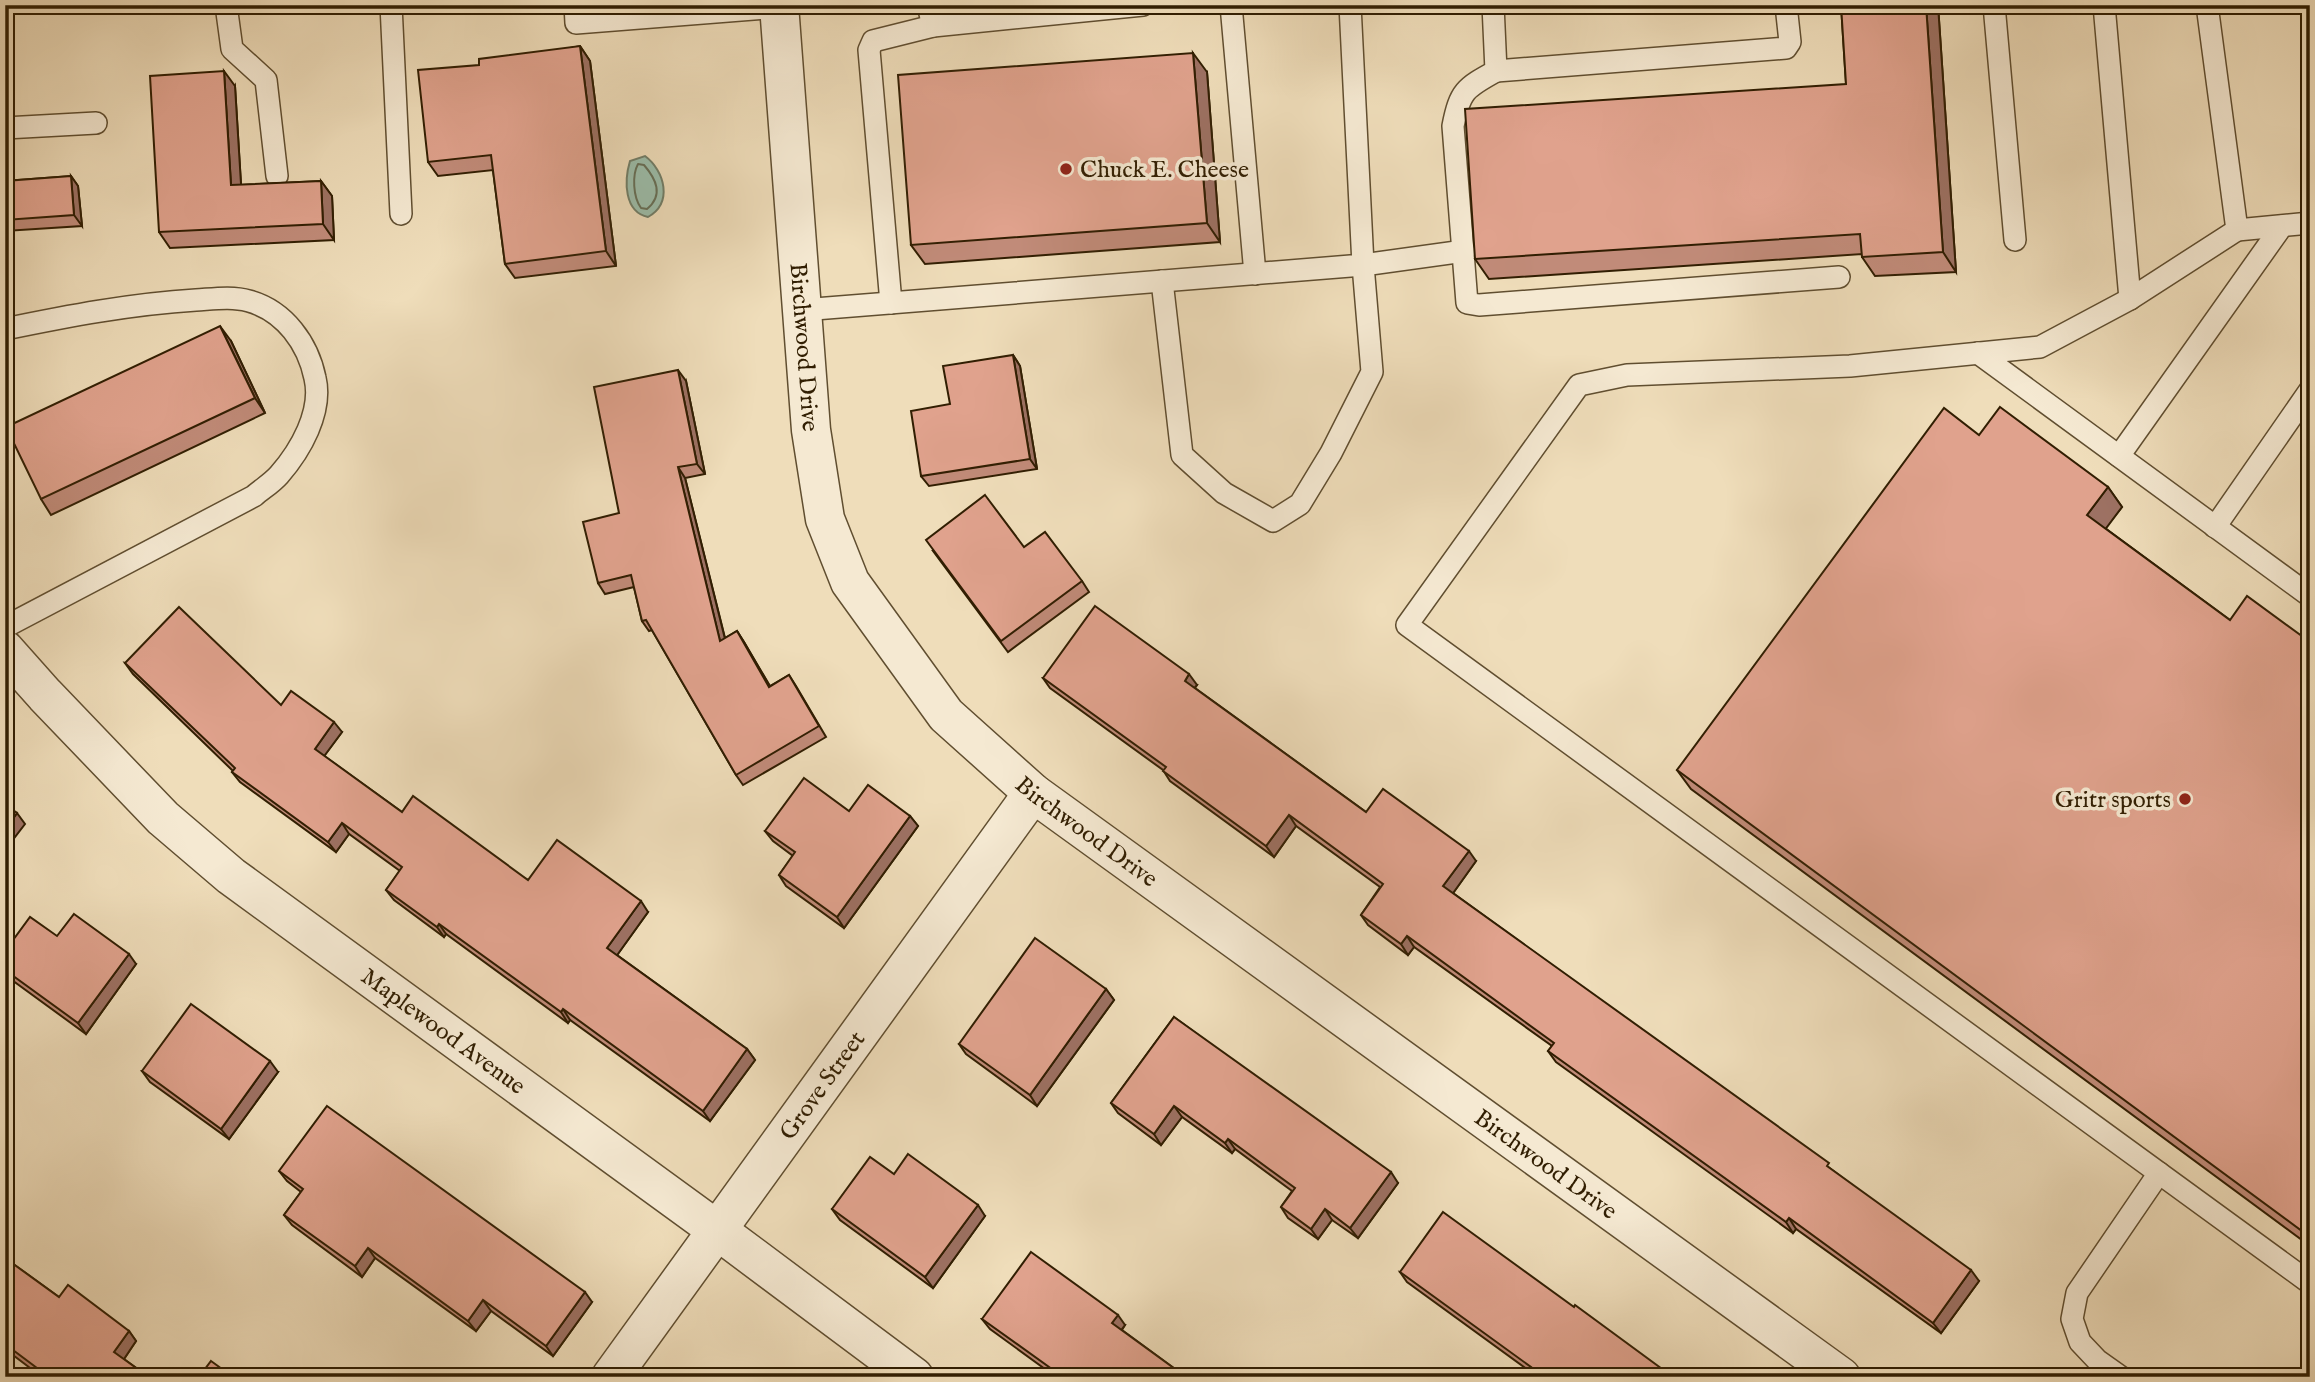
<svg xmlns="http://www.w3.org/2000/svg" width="2315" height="1382" font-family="'IM FELL English',serif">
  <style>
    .water { fill: #9bbdaa; stroke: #717d67; stroke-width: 2 }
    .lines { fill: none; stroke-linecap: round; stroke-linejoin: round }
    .shore { stroke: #666e56; stroke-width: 2 }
    .lane-casing { stroke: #604e30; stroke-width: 24 }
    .street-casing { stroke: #604e30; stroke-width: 41 }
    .lane { stroke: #f5e9d2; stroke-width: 21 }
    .street { stroke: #f5e9d2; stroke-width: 38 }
    .wall { fill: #c18b79; stroke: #311e02; stroke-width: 2 }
    .shaded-wall { fill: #9d7163; stroke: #311e02; stroke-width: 2 }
    .building { fill: #e0a28d; stroke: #311e02; stroke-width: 2 }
    .poi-dot { fill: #8f2418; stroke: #f5e9d2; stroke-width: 2.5 }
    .labels { text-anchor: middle; stroke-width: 7; stroke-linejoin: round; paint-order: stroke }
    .poi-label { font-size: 24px; fill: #311e02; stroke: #f5e9d2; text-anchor: start }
    .street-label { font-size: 24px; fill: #311e02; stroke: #f5e9d2 }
  </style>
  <rect width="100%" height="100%" fill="#efddba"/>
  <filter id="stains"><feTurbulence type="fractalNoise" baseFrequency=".00286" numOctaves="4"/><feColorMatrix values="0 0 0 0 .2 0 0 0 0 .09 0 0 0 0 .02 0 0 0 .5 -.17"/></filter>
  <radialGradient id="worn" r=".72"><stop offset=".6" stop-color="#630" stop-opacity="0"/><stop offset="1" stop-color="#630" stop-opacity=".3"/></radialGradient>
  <path class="water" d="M 645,156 C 665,171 673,203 648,217 C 624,212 624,181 630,161 Z"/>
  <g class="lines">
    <path class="shore" d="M 638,164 L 644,165 C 656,179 664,195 647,209 L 641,208 C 633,197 632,175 638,164 Z"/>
    <g class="lane-casing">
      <g id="lane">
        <path d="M 226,5 L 232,49 L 266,80 L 277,176"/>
        <path d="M 391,5 L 401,214"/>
        <path d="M 575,5 L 576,23 L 779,7"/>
        <path d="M 928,5 L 933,26"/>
        <path d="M 1231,5 L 1255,274"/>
        <path d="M 1493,5 L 1496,71 C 1465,88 1460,91 1453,126 L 1467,303 L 1479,305 L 1839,277"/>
        <path d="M 1994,5 L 2015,240"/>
        <path d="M 2104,5 L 2130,299"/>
        <path d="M 2207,5 L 2237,230 L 2130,299 L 2040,347 L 1850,366 L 1627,375 L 1579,385 L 1407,625 L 2310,1283"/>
        <path d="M 1496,71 L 1786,48 L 1790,42 L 1786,5"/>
        <path d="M 5,128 L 96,123"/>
        <path d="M 2237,230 L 2310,223"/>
        <path d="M 1162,281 L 1182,455 L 1224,493 L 1273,521 L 1300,504 L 1331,453 L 1372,372 L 1363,265 L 1464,251"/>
        <path d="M 891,303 L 869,50 L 873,41 L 933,26 L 1143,5"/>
        <path d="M 802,310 L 1363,265 L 1350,5"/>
        <path d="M 5,329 C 68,316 131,304 196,300 C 213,299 232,296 249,301 C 285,311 308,344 315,378 C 323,412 300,451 279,475 C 272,483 262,489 254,496 L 5,627"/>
        <path d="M 1978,353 L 2310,596"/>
        <path d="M 2119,456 L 2282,226"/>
        <path d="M 2215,527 L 2310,390"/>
        <path d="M 2121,1377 L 2097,1360 L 2080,1342 L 2072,1319 L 2077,1293 L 2159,1173"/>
      </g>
    </g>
    <g class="street-casing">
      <g id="street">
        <path id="s1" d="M 779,5 L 811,430 L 825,519 L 850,582 L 946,715 L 1033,793 L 1841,1377"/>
        <path id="s2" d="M 5,650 L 45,695 L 163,818 L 231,876 L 717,1230 L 914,1377"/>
        <path id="s3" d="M 611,1377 L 1033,793"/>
      </g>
    </g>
    <use href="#lane" class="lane"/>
    <use href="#street" class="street"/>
  </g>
  <g class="wall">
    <path d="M 1841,5 L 1938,5 L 1956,272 L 1875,276 L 1862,257 L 1862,254 L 1489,279 L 1475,259 L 1846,84 Z"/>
    <path d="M 580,46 L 590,61 L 616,266 L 515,278 L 505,264 L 493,170 L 438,176 L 428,162 L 479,65 Z"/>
    <path d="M 1207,72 L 1220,242 L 925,264 L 911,245 Z"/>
    <path d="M 235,86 L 241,185 L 321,181 L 332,196 L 334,240 L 170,248 L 159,232 Z"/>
    <path d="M 71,176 L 78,186 L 82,226 L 5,231 L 5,181 Z"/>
    <path d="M 231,341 L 265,413 L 51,515 L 41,499 Z"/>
    <path d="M 1013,355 L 1020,366 L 1037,469 L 929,486 L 921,476 L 950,404 Z"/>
    <path d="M 686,381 L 705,474 L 685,478 L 725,638 L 737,631 L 744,642 L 770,686 L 789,675 L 796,686 L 826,737 L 743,785 L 736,775 L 652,630 L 649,631 L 642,621 L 634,587 L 605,594 L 598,583 L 619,513 Z"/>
    <path d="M 1979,435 L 2108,487 L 2122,507 L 2105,528 L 2230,620 L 2310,642 L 2310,1246 L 1691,789 L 1677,770 Z"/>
    <path d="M 1024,547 L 1082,581 L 1089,592 L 1008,652 L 933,551 Z"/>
    <path d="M 125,663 L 281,705 L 342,732 L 324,756 L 402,812 L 528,880 L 648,912 L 617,955 L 747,1049 L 755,1060 L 710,1121 L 570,1020 L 568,1023 L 446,934 L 444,937 L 394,900 L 386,890 L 400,871 L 349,834 L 336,852 L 240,782 L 232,772 L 233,771 L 133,674 Z"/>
    <path d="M 1043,678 L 1197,685 L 1195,688 L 1366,812 L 1476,861 L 1453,893 L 1835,1172 L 1979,1281 L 1941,1333 L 1796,1229 L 1793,1233 L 1556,1062 L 1548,1051 L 1552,1046 L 1414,947 L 1408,955 L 1368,925 L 1361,915 L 1380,887 L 1296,826 L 1274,857 L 1170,781 L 1163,770 L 1050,688 Z"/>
    <path d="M 849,811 L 910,816 L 918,826 L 844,928 L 786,886 L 779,875 L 793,856 L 773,841 L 765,831 Z"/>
    <path d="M 57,936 L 136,964 L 86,1034 L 5,975 L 5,951 Z"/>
    <path d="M 1106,989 L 1114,1000 L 1037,1106 L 966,1054 L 959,1044 Z"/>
    <path d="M 1174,1017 L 1398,1183 L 1358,1238 L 1332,1220 L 1318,1239 L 1288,1218 L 1281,1207 L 1292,1191 L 1235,1149 L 1232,1153 L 1182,1117 L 1161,1145 L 1118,1113 L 1111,1103 Z"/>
    <path d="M 142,1071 L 278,1072 L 229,1139 L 150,1082 Z"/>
    <path d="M 279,1171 L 592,1302 L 553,1356 L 491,1311 L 476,1331 L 375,1258 L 362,1277 L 292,1225 L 284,1215 L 301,1192 L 287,1181 Z"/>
    <path d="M 894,1174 L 985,1216 L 933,1288 L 840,1220 L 832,1209 Z"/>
    <path d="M 5,1258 L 59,1297 L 129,1331 L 136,1341 L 124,1359 L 139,1370 L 144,1377 L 42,1377 L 5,1349 Z"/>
    <path d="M 1400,1272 L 1574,1307 L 1528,1370 L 1407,1282 Z"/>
    <path d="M 982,1319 L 1125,1325 L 1122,1330 L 1186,1377 L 1056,1377 L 990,1329 Z"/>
  </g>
  <g class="shaded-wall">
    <path d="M 1926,5 L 1938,5 L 1956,272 L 1943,252 Z"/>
    <path d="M 580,46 L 590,61 L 616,266 L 606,251 Z"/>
    <path d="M 1193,53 L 1207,72 L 1220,242 L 1207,223 Z"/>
    <path d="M 224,71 L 235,86 L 242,200 L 231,185 Z"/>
    <path d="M 71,176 L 78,186 L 82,226 L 74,215 Z"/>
    <path d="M 321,181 L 332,196 L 334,240 L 323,224 Z"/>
    <path d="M 220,326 L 231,341 L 265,413 L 255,398 Z"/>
    <path d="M 1013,355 L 1020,366 L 1037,469 L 1030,459 Z"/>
    <path d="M 678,370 L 686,381 L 705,474 L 697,464 Z"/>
    <path d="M 678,467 L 685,478 L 728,651 L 720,641 Z"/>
    <path d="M 2108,487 L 2122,507 L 2101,535 L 2087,515 Z"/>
    <path d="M 737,631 L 744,642 L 776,697 L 769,687 Z"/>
    <path d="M 1189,674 L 1197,685 L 1192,691 L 1185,681 Z"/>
    <path d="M 334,722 L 342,732 L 322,759 L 315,749 Z"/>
    <path d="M 17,813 L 25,824 L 5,850 L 5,830 Z"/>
    <path d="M 1289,815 L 1296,826 L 1274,857 L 1266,846 Z"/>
    <path d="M 910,816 L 918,826 L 844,928 L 837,917 Z"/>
    <path d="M 342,823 L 349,834 L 336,852 L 328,842 Z"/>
    <path d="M 1469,851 L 1476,861 L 1451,896 L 1443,886 Z"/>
    <path d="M 641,901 L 648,912 L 615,958 L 607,948 Z"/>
    <path d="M 439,924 L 446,934 L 444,937 L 437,927 Z"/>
    <path d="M 1407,936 L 1414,947 L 1408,955 L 1401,944 Z"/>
    <path d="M 129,954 L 136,964 L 86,1034 L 78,1023 Z"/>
    <path d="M 1106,989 L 1114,1000 L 1037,1106 L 1030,1095 Z"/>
    <path d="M 563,1009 L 570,1020 L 568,1023 L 561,1012 Z"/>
    <path d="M 747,1049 L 755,1060 L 710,1121 L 703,1111 Z"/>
    <path d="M 270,1061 L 278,1072 L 229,1139 L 221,1129 Z"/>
    <path d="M 1174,1106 L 1182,1117 L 1161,1145 L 1154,1134 Z"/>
    <path d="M 1228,1139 L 1235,1149 L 1232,1153 L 1225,1143 Z"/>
    <path d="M 1391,1172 L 1398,1183 L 1358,1238 L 1350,1228 Z"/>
    <path d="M 978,1205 L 985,1216 L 933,1288 L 925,1277 Z"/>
    <path d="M 1325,1209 L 1332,1220 L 1318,1239 L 1311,1229 Z"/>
    <path d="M 1789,1218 L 1796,1229 L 1793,1233 L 1786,1222 Z"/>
    <path d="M 368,1248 L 375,1258 L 362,1277 L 355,1266 Z"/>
    <path d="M 1971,1270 L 1979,1281 L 1941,1333 L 1933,1323 Z"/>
    <path d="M 585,1292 L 592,1302 L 553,1356 L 546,1346 Z"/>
    <path d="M 483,1300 L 491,1311 L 476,1331 L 468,1321 Z"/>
    <path d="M 1118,1315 L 1125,1325 L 1119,1333 L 1112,1323 Z"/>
    <path d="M 129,1331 L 136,1341 L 122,1362 L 114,1352 Z"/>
    <path d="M 139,1370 L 144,1377 L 134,1377 Z"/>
  </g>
  <g class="building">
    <path d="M 1841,5 L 1926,5 L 1943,252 L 1862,257 L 1860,234 L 1475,259 L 1465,109 L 1846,84 Z"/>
    <path d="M 580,46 L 606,251 L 505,264 L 491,155 L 428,162 L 418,70 L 479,65 L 479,59 Z"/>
    <path d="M 1193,53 L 1207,223 L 911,245 L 898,75 Z"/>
    <path d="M 224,71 L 231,185 L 321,181 L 323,224 L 159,232 L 150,76 Z"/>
    <path d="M 71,176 L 74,215 L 5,220 L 5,181 Z"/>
    <path d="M 220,326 L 255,398 L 41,499 L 6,427 Z"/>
    <path d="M 1013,355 L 1030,459 L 921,476 L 911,411 L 950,404 L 943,366 Z"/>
    <path d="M 678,370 L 697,464 L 678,467 L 720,641 L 737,631 L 769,687 L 789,675 L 819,726 L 736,775 L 646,620 L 642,621 L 631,575 L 598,583 L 583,522 L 619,513 L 594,387 Z"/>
    <path d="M 2000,407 L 2108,487 L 2087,515 L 2230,620 L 2247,596 L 2310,642 L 2310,1237 L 1677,770 L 1944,408 L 1979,435 Z"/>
    <path d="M 985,495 L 1024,547 L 1045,532 L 1082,581 L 1001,641 L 926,540 Z"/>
    <path d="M 1095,606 L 1189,674 L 1185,681 L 1366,812 L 1383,789 L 1469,851 L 1443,886 L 1829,1163 L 1827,1166 L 1971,1270 L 1933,1323 L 1789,1218 L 1786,1222 L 1548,1051 L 1554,1043 L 1407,936 L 1401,944 L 1361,915 L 1383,884 L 1289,815 L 1266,846 L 1163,771 L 1166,767 L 1043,678 Z"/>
    <path d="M 179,607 L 281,705 L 291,691 L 334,722 L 315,749 L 402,812 L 413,796 L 528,880 L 557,840 L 641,901 L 607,948 L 747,1049 L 703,1111 L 563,1009 L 561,1012 L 439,924 L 437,927 L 386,890 L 402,867 L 342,823 L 328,842 L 232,772 L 235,768 L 125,663 Z"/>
    <path d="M 804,778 L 849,811 L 868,785 L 910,816 L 837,917 L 779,875 L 795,852 L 765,831 Z"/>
    <path d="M 5,804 L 17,813 L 5,830 Z"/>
    <path d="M 74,914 L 129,954 L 78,1023 L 5,970 L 5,951 L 30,917 L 57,936 Z"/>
    <path d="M 1035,938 L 1106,989 L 1030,1095 L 959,1044 Z"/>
    <path d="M 191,1004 L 270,1061 L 221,1129 L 142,1071 Z"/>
    <path d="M 1174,1017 L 1391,1172 L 1350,1228 L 1325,1209 L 1311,1229 L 1281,1207 L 1295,1188 L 1228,1139 L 1225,1143 L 1174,1106 L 1154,1134 L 1111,1103 Z"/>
    <path d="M 327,1106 L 585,1292 L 546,1346 L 483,1300 L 468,1321 L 368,1248 L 355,1266 L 284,1215 L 303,1189 L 279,1171 Z"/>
    <path d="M 908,1154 L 978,1205 L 925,1277 L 832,1209 L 870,1157 L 894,1174 Z"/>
    <path d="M 1443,1212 L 1574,1307 L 1575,1305 L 1673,1377 L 1523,1377 L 1531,1367 L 1400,1272 Z"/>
    <path d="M 1031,1252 L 1118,1315 L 1112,1323 L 1186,1377 L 1063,1377 L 982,1319 Z"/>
    <path d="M 5,1258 L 59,1297 L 68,1285 L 129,1331 L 114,1352 L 139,1370 L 134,1377 L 49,1377 L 5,1344 Z"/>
    <path d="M 211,1361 L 233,1377 L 199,1377 Z"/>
  </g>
  <g class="poi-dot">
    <circle cx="1066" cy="169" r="7"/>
    <circle cx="2185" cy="799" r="7"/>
  </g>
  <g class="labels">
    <g class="poi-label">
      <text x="1080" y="177">Chuck E. Cheese</text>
      <text x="2171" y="807" text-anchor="end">Gritr sports</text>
    </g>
    <g class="street-label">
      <text dy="8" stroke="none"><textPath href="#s1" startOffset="343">Birchwood Drive</textPath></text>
      <text dy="8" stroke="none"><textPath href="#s1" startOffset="931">Birchwood Drive</textPath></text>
      <text dy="8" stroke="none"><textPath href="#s2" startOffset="583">Maplewood Avenue</textPath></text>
      <text dy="8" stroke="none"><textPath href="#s3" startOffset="360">Grove Street</textPath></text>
      <text dy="8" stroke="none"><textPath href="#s1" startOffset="1498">Birchwood Drive</textPath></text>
    </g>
  </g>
  <rect width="2315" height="1382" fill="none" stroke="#efddba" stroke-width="28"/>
  <rect x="7" y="7" width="2301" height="1368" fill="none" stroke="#311e02" stroke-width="3.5"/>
  <rect x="14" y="14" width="2287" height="1354" fill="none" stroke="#311e02" stroke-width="2"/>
  <rect width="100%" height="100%" filter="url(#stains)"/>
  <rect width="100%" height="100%" fill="url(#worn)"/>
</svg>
